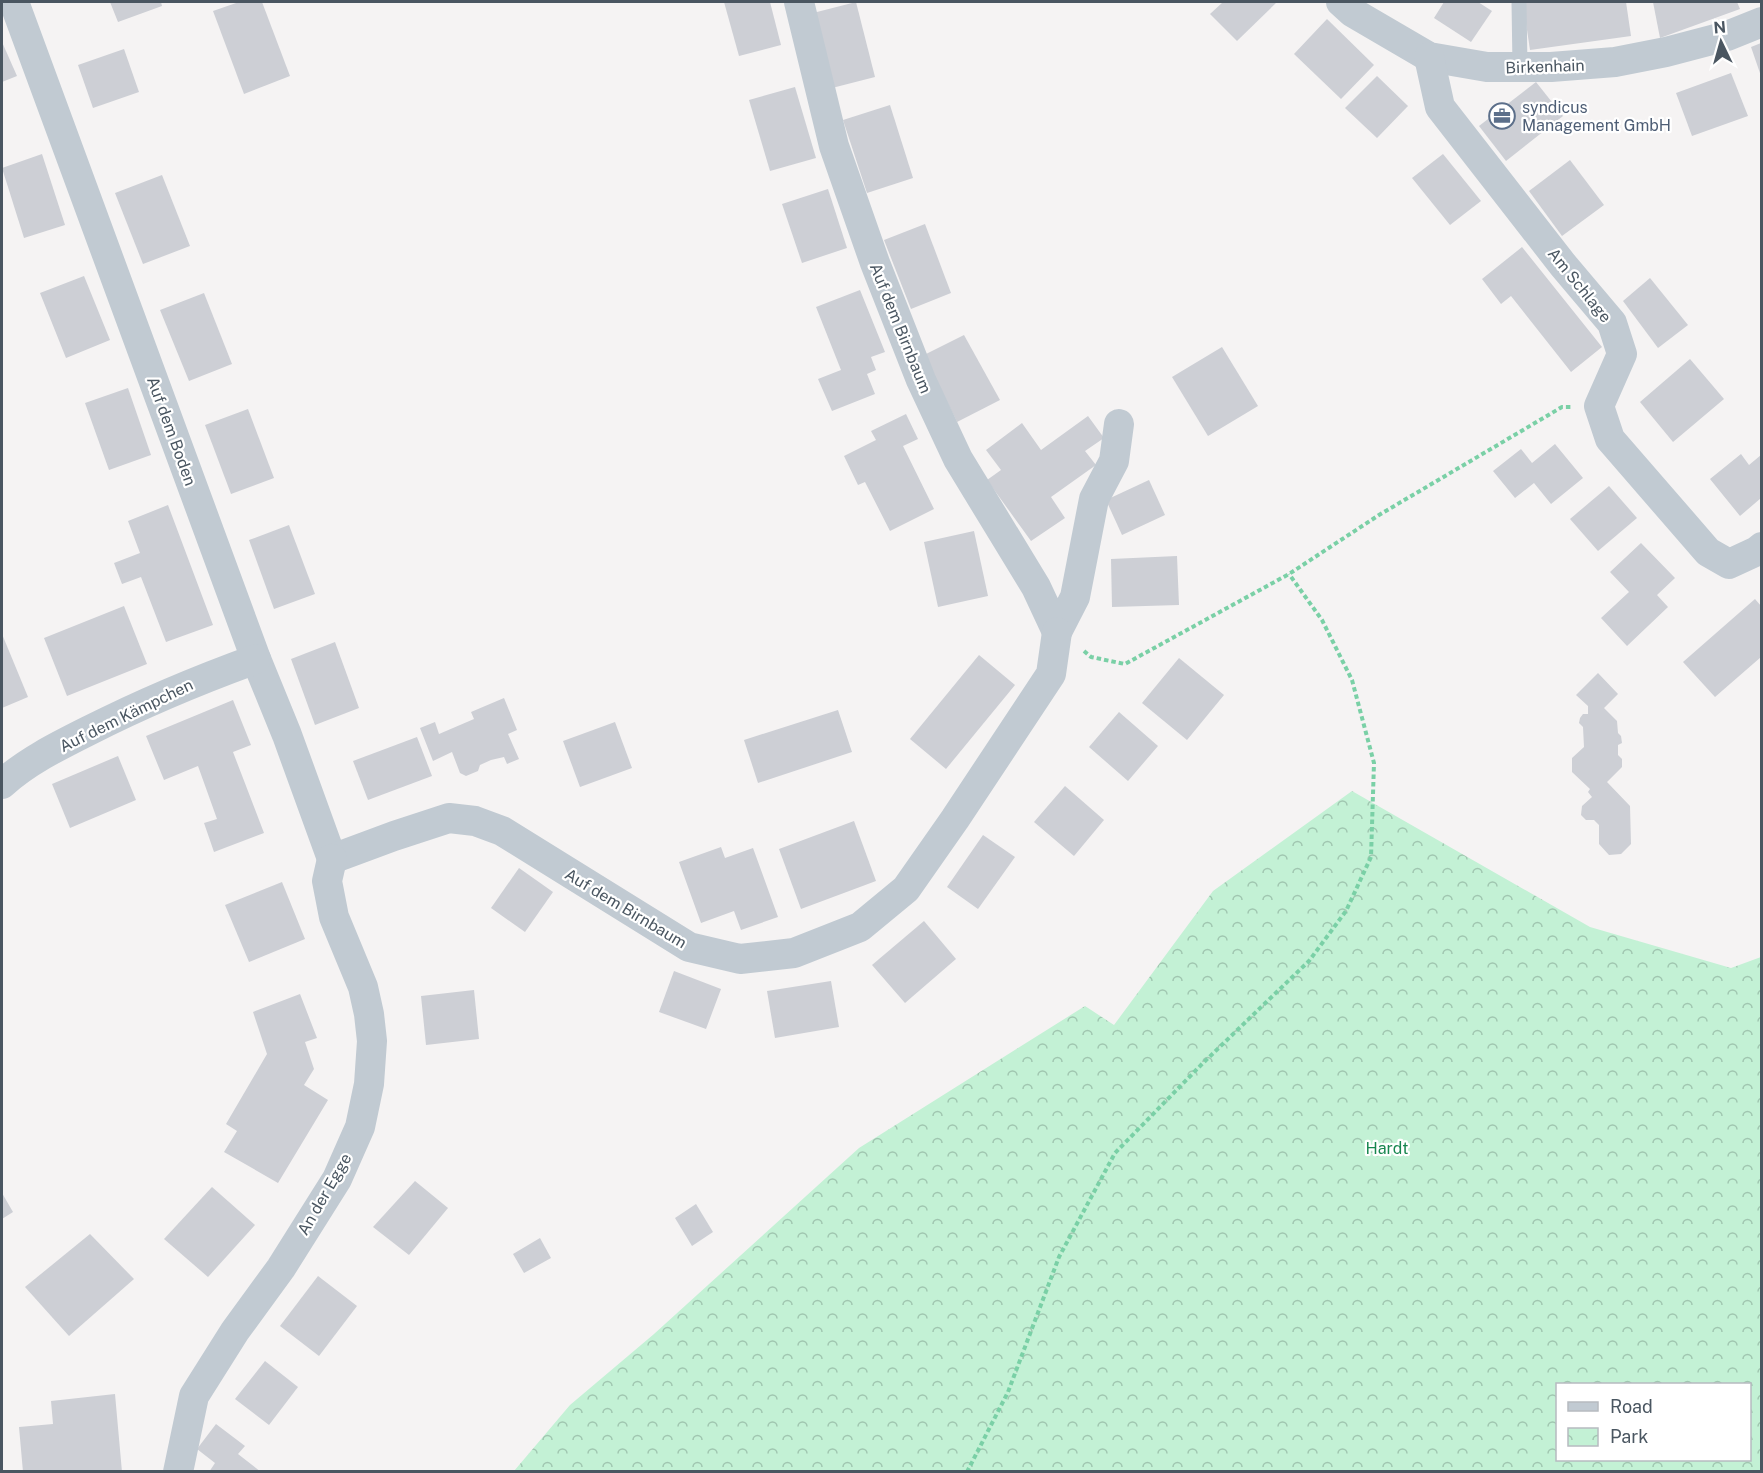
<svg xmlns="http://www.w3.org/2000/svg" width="1763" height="1473" font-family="'Public Sans',sans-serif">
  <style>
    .park { fill: url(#park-crowns); fill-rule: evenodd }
    .building { fill: #cdcfd5 }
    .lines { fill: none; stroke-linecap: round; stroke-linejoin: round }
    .path { stroke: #7ad0a6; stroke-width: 4; stroke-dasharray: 4.5 3; stroke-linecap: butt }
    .service { stroke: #c1cad2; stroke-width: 15 }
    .minor { stroke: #c1cad2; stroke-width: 30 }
    .labels { text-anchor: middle; stroke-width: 4.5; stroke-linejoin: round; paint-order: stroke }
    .street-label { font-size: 16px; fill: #4a5661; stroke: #fff }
    .service-label { font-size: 16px; fill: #4e5e75; stroke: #fff; text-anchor: start }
    .park-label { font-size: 16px; fill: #17864f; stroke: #fff }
  </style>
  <defs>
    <pattern id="park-crowns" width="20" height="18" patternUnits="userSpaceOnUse" patternTransform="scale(1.5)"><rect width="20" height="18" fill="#c3f1d5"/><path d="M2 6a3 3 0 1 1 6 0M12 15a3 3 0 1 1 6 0" fill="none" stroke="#a0c6b0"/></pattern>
  </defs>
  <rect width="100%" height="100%" fill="#f5f3f3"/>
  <path class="park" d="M 1352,791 L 1590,927 L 1731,968 L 1761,957 L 1761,1471 L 514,1471 L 570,1405 L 654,1334 L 859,1148 L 1085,1006 L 1114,1025 L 1213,891 ZM 1558,1384 L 1750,1384 L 1750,1460 L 1558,1460 Z"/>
  <g class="building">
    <path d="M 110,2 L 161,2 L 162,6 L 118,22 Z"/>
    <path d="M 239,2 L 262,2 L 290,76 L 244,94 L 213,11 Z"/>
    <path d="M 724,2 L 770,2 L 781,45 L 739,56 Z"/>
    <path d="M 856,2 L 875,77 L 832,88 L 813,13 Z"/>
    <path d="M 1223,2 L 1277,2 L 1237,41 L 1210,14 Z"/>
    <path d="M 1444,2 L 1478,2 L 1492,11 L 1471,42 L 1434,18 Z"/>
    <path d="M 1531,2 L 1626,2 L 1631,36 L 1530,50 L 1523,3 Z"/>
    <path d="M 1653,2 L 1737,2 L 1740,9 L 1660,38 Z"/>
    <path d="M 1327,19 L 1374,65 L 1341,99 L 1294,54 Z"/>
    <path d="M 2,42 L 17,76 L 2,82 Z"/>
    <path d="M 1761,43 L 1761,76 L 1751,47 Z"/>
    <path d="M 124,49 L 139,92 L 93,108 L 78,65 Z"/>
    <path d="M 1731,73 L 1748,116 L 1692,136 L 1676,93 Z"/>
    <path d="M 1377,76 L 1408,106 L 1377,138 L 1345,108 Z"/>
    <path d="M 1536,82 L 1563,116 L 1506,161 L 1479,126 Z"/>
    <path d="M 795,87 L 816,158 L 770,171 L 749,100 Z"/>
    <path d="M 890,105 L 913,178 L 867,193 L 843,120 Z"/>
    <path d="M 42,154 L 65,225 L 24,238 L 2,168 Z"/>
    <path d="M 1443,154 L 1481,201 L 1450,225 L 1412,178 Z"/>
    <path d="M 1570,160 L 1604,205 L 1562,236 L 1529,191 Z"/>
    <path d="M 162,175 L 190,246 L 143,264 L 115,193 Z"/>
    <path d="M 828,189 L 847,248 L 802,263 L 782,204 Z"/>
    <path d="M 925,224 L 951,293 L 911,309 L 884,240 Z"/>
    <path d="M 1522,247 L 1602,347 L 1571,372 L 1511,296 L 1501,304 L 1482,279 Z"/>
    <path d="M 84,276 L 110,340 L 66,358 L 40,293 Z"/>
    <path d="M 1650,278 L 1688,325 L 1658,348 L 1623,301 Z"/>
    <path d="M 860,290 L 885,352 L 871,357 L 876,370 L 867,374 L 875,394 L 832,411 L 818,379 L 841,370 L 816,307 Z"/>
    <path d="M 204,293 L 232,364 L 189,381 L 160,310 Z"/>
    <path d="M 964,335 L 1000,400 L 957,422 L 924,355 Z"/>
    <path d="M 1222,347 L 1258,406 L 1208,436 L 1172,377 Z"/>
    <path d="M 1690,359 L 1724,399 L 1673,442 L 1640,402 Z"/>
    <path d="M 128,388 L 151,455 L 109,470 L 85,403 Z"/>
    <path d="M 248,409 L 274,478 L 231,494 L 205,425 Z"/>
    <path d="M 906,414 L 918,439 L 903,446 L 934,509 L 890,531 L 865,482 L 858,485 L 844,456 L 876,440 L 871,431 Z"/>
    <path d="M 1088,416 L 1104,438 L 1085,451 L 1096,465 L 1051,497 L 1065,518 L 1031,541 L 987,480 L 1001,470 L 986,450 L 1022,423 L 1041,450 Z"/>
    <path d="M 1555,444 L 1583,478 L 1551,504 L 1534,483 L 1515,498 L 1493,471 L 1521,449 L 1532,463 Z"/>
    <path d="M 1741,454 L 1749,465 L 1761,455 L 1761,498 L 1740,516 L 1710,479 Z"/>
    <path d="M 1149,480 L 1165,515 L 1122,535 L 1106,500 Z"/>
    <path d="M 1609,486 L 1637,518 L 1598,551 L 1570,519 Z"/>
    <path d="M 168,505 L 213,625 L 166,642 L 141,577 L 122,584 L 114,563 L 140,553 L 128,521 Z"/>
    <path d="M 289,525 L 315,594 L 274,609 L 249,540 Z"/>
    <path d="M 974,531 L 988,596 L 938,607 L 924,542 Z"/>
    <path d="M 1641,543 L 1675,578 L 1657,595 L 1668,607 L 1627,646 L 1601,618 L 1629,592 L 1610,572 Z"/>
    <path d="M 1177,556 L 1179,605 L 1112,607 L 1111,559 Z"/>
    <path d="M 1755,599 L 1761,606 L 1761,657 L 1715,697 L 1683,662 Z"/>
    <path d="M 124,606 L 147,664 L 67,696 L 44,638 Z"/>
    <path d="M 2,634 L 28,697 L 2,708 Z"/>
    <path d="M 335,642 L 359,708 L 315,725 L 291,659 Z"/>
    <path d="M 979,655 L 1015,685 L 946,769 L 910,739 Z"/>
    <path d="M 1179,658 L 1224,695 L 1187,740 L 1142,703 Z"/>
    <path d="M 1598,673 L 1618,694 L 1604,708 L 1617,721 L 1618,733 L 1621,736 L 1622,743 L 1618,745 L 1618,755 L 1622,759 L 1622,767 L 1607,782 L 1630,806 L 1631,844 L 1621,854 L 1609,855 L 1599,844 L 1599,825 L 1594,820 L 1586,820 L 1581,815 L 1582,806 L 1592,797 L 1588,792 L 1590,789 L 1572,772 L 1572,758 L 1584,747 L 1583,727 L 1579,723 L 1580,718 L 1583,714 L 1588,714 L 1588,706 L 1576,695 Z"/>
    <path d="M 504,698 L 517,730 L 508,734 L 519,759 L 507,764 L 504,757 L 491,760 L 480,765 L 478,771 L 466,776 L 460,773 L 452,752 L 433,761 L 420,728 L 435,722 L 439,734 L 474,719 L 471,712 Z"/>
    <path d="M 233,700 L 251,745 L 233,752 L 264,833 L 214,852 L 204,823 L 217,819 L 198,766 L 164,780 L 146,736 Z"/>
    <path d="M 838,710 L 852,752 L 758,783 L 744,740 Z"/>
    <path d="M 1119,712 L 1158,746 L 1128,781 L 1089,747 Z"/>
    <path d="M 615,722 L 632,768 L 580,787 L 563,741 Z"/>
    <path d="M 417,737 L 432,776 L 368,800 L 353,761 Z"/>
    <path d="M 118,756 L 136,800 L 70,828 L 52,784 Z"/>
    <path d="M 1065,786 L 1104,820 L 1074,856 L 1034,822 Z"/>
    <path d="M 854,821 L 876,881 L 801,909 L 779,849 Z"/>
    <path d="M 983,835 L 1015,857 L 978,909 L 947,887 Z"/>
    <path d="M 721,847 L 725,858 L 753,848 L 778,917 L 741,930 L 734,911 L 701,923 L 679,862 Z"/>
    <path d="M 519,868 L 553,892 L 525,932 L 491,908 Z"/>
    <path d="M 282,882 L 305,939 L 249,962 L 225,905 Z"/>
    <path d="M 924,921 L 956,959 L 905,1003 L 872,965 Z"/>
    <path d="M 674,971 L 721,989 L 706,1029 L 659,1012 Z"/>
    <path d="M 831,981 L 839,1027 L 775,1038 L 767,991 Z"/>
    <path d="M 474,990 L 479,1039 L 426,1045 L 421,996 Z"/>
    <path d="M 300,994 L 317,1038 L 305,1042 L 314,1069 L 304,1085 L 328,1100 L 278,1183 L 224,1152 L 237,1131 L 226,1124 L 267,1054 L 253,1012 Z"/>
    <path d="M 415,1181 L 448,1208 L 409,1255 L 373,1227 Z"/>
    <path d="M 212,1187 L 255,1225 L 208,1277 L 164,1239 Z"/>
    <path d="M 2,1193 L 13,1212 L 2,1219 Z"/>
    <path d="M 696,1204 L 713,1232 L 692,1246 L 675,1218 Z"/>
    <path d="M 90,1234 L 134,1279 L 69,1336 L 25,1287 Z"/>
    <path d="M 540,1238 L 551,1258 L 524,1273 L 513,1254 Z"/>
    <path d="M 318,1276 L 357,1306 L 319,1356 L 280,1326 Z"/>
    <path d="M 265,1361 L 298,1387 L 269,1425 L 235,1399 Z"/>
    <path d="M 115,1394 L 122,1472 L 23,1472 L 19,1427 L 53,1424 L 51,1401 Z"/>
    <path d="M 216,1424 L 245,1446 L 238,1454 L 261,1472 L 209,1472 L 215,1463 L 197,1449 Z"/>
  </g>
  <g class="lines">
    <g class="path">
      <path d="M 1084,651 L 1091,657 L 1125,664 L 1289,574 L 1379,515 L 1562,407 L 1571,407"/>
      <path d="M 967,1472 L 1008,1392 L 1059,1257 L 1115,1153 L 1202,1064 L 1309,961 L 1346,911 L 1371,857 L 1374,763 L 1352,680 L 1322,620 L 1289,574"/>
    </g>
    <path class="service" d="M 1519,2 L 1520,67"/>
    <g class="minor">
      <path d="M 14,2 L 256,659 L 287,735 L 332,859"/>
      <path d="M 799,2 L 834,146 L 875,263 L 921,380 L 958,459 L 1036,587 L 1057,632 L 1075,597 L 1094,499 L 1114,461 L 1119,424"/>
      <path d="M 1341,2 L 1352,12 L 1429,57 L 1487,67 L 1551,67 L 1615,62 L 1666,52 L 1727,36 L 1762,22"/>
      <path d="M 1429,57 L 1440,107 L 1563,265 L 1612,323 L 1622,354 L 1599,406 L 1610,439 L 1708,552 L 1729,564 L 1757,551 L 1762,547"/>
      <path d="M 2,784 C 26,762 58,746 88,731 C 143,703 198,680 256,659"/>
      <path d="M 332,859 L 394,836 L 449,818 L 475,821 L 502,831 L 689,947 L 740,959 L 794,953 L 860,927 L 906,889 L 955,819 L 1051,674 L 1057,632"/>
      <path d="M 178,1472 L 194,1396 L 235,1331 L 281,1268 L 337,1179 L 360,1127 L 369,1084 L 372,1041 L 369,1014 L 363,987 L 334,917 L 327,881 L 332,859"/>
    </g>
  </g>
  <defs>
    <g id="office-ring" transform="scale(1.35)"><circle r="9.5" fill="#fff" stroke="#5c6f8a" stroke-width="1.5"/><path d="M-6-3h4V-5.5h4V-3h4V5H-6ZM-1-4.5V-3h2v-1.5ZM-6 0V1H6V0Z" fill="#5c6f8a"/></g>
  </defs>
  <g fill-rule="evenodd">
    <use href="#office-ring" x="1502" y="116"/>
  </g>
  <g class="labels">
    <g class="street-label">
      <text transform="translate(1545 66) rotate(-2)" y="6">Birkenhain</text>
      <text transform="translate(1580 285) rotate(51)" y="6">Am Schlage</text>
      <text transform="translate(901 328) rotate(68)" y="6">Auf dem Birnbaum</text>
      <text transform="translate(172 431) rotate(70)" y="6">Auf dem Boden</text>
      <text transform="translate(126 715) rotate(-26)" y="6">Auf dem Kämpchen</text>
      <text transform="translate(626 908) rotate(31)" y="6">Auf dem Birnbaum</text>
      <text transform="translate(324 1194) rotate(-60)" y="6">An der Egge</text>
    </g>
    <g class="service-label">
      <text x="1522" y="113">syndicus<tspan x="1522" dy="18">Management GmbH</tspan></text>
    </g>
    <g class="park-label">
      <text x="1387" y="1154">Hardt</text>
    </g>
  </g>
  <rect width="1763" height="1473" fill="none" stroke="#4a5661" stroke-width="6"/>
  <rect x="1556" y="1383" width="195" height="78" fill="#ffffff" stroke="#b7bbc0" stroke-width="1.5"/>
  <rect x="1568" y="1402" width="30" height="9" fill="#c1cad2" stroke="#b7bbc0" stroke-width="1.5"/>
  <text x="1610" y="1413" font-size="18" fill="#4a5661">Road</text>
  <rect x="1568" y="1428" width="30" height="18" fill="url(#park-crowns)" stroke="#b7bbc0" stroke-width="1.5"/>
  <text x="1610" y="1443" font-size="18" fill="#4a5661">Park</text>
  <g transform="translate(1721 42) rotate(355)" stroke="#ffffff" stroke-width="4.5" paint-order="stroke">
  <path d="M0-4.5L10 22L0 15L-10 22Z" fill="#4a5661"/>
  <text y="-9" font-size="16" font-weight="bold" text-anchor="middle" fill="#4a5661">N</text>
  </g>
</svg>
